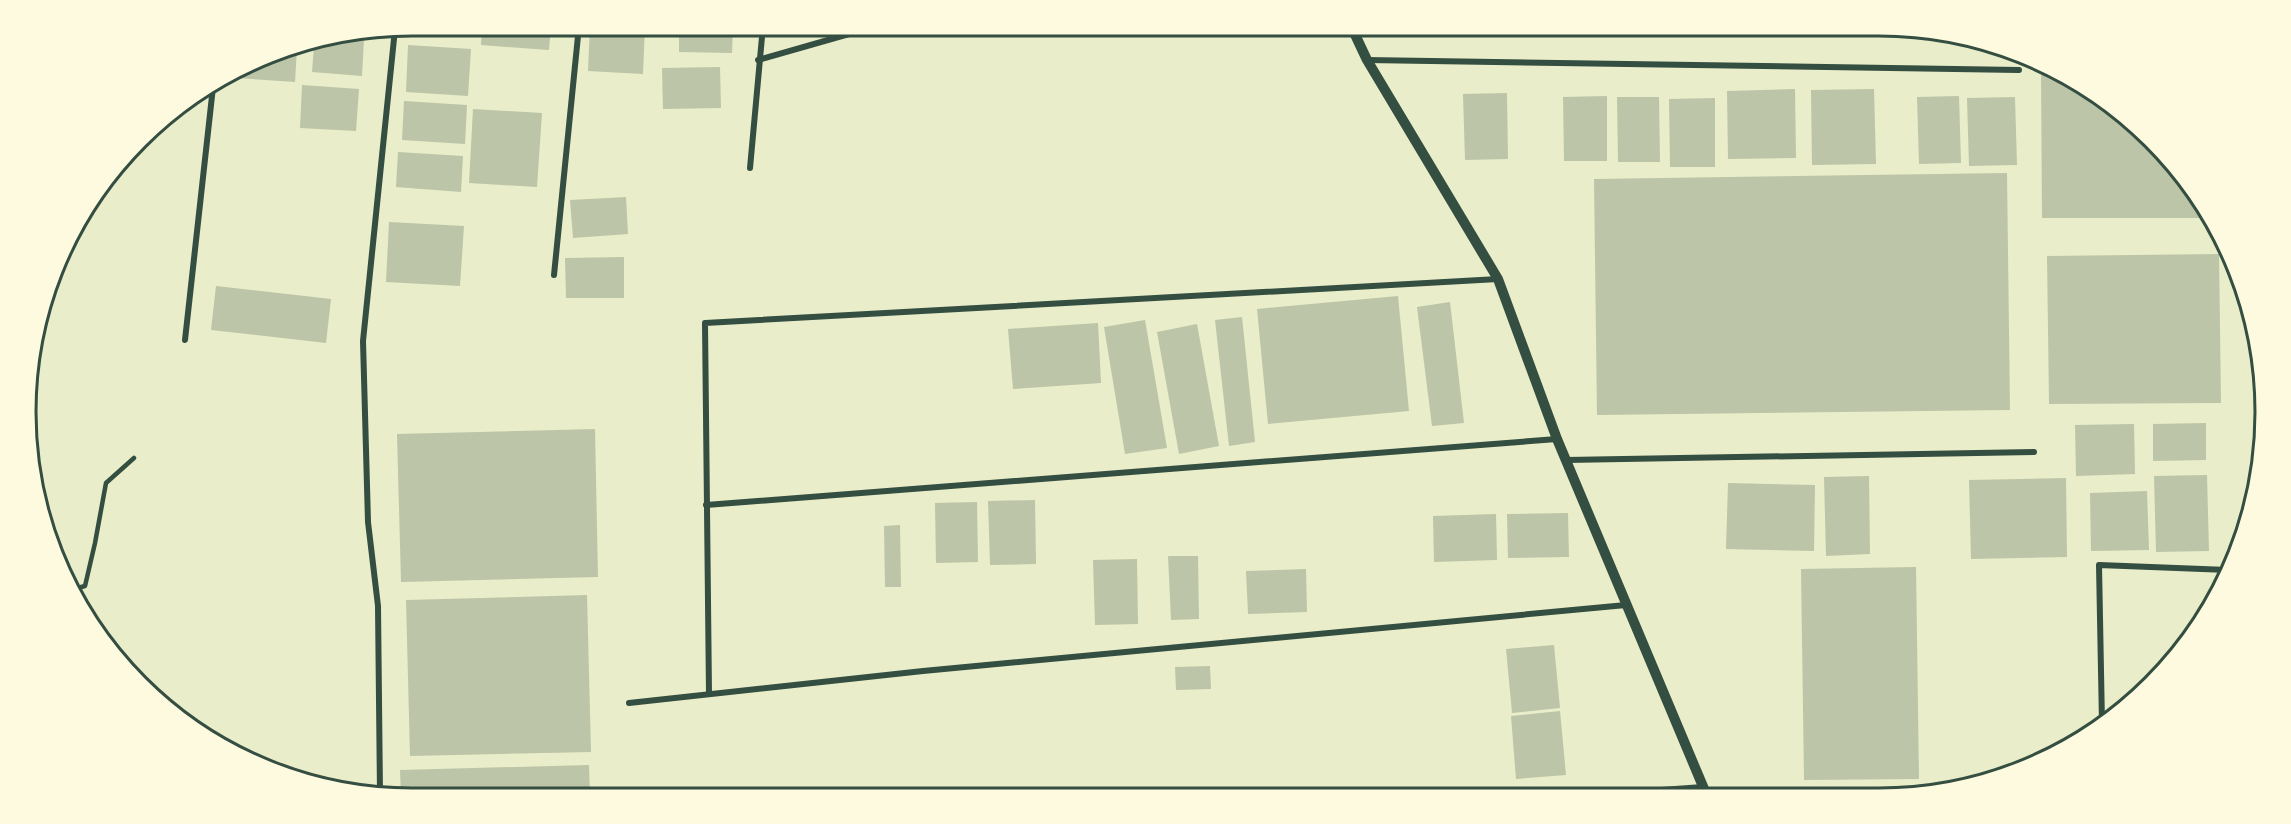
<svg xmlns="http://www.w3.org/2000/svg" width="2291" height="824" font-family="'Times New Roman',serif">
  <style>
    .building { fill: #bcc5a7 }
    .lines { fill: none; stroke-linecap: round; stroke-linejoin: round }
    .service { stroke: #344e41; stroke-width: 4.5 }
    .minor { stroke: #344e41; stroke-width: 6 }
    .tertiary { stroke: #344e41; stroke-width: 10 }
    .rim { fill: none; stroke: #344e41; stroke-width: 3 }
  </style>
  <rect width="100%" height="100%" fill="#e9edc9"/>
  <g class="building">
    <path d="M 482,26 L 551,26 L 549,50 L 481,45 Z"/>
    <path d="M 590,26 L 645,26 L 643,74 L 588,71 Z"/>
    <path d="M 679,26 L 733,26 L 732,53 L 679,52 Z"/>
    <path d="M 1485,26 L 1572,26 L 1572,32 L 1485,33 Z"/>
    <path d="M 1651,26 L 1690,26 L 1690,32 L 1651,33 Z"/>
    <path d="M 1738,26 L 1785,26 L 1785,30 L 1738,32 Z"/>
    <path d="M 348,38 L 364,39 L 362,76 L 312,72 L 314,45 Z"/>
    <path d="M 408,45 L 471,49 L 468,96 L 406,92 Z"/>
    <path d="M 297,48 L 295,82 L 236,78 L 236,72 L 264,55 Z"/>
    <path d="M 720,67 L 721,108 L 663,109 L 662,68 Z"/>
    <path d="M 2041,69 L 2114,105 L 2213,218 L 2042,218 Z"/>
    <path d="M 302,85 L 359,89 L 356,131 L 300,128 Z"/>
    <path d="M 1795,89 L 1796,158 L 1728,159 L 1727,91 Z"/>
    <path d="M 1874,89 L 1876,164 L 1812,165 L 1811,90 Z"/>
    <path d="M 1507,93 L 1508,159 L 1465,160 L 1463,94 Z"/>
    <path d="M 1607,96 L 1607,161 L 1564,161 L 1563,97 Z"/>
    <path d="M 1959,96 L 1961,163 L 1919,164 L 1917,97 Z"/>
    <path d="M 1617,97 L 1659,97 L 1660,162 L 1618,162 Z"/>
    <path d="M 2015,97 L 2017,165 L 1969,166 L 1967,98 Z"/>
    <path d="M 1715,98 L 1715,167 L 1670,167 L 1669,99 Z"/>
    <path d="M 404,101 L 467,105 L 465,144 L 402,140 Z"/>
    <path d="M 473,109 L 542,113 L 537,187 L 469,183 Z"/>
    <path d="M 398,152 L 463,156 L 461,192 L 396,187 Z"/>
    <path d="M 2007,173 L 2010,410 L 1597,415 L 1594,179 Z"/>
    <path d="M 626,197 L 628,234 L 573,238 L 570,200 Z"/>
    <path d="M 389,222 L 464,226 L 460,286 L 386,282 Z"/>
    <path d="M 2219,254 L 2221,403 L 2049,404 L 2047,256 Z"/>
    <path d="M 624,257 L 624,298 L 566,298 L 565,258 Z"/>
    <path d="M 216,286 L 331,299 L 326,343 L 211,330 Z"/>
    <path d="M 1398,296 L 1409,411 L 1268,424 L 1257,309 Z"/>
    <path d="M 1450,302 L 1464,423 L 1432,426 L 1417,307 Z"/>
    <path d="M 1242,317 L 1255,442 L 1229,446 L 1215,320 Z"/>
    <path d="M 1145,320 L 1167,448 L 1125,454 L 1104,327 Z"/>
    <path d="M 1098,323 L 1101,383 L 1013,389 L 1008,329 Z"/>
    <path d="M 1197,324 L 1219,446 L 1179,454 L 1157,332 Z"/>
    <path d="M 2206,423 L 2206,460 L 2153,461 L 2153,424 Z"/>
    <path d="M 2134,424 L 2135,474 L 2076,476 L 2075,425 Z"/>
    <path d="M 595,429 L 598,577 L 401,582 L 397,434 Z"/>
    <path d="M 2207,475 L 2209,551 L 2156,552 L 2154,476 Z"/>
    <path d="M 1869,476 L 1870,554 L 1826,556 L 1824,477 Z"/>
    <path d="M 2066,478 L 2067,557 L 1971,559 L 1969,480 Z"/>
    <path d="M 1728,483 L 1815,485 L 1814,551 L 1726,549 Z"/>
    <path d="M 2147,491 L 2149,550 L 2091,551 L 2090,493 Z"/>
    <path d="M 1035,500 L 1036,564 L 990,565 L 988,501 Z"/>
    <path d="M 977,502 L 978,562 L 936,563 L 935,503 Z"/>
    <path d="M 1568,513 L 1569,557 L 1508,558 L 1507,514 Z"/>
    <path d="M 1496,514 L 1497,560 L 1434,562 L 1433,516 Z"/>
    <path d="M 900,525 L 901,587 L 885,587 L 884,526 Z"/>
    <path d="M 1168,556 L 1198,556 L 1199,619 L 1171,620 Z"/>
    <path d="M 1137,559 L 1138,624 L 1095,625 L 1093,560 Z"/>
    <path d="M 1916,567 L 1919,779 L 1804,780 L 1801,569 Z"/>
    <path d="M 1306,569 L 1307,612 L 1248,614 L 1246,571 Z"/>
    <path d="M 587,595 L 591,752 L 410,756 L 406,600 Z"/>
    <path d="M 1554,645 L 1560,708 L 1512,713 L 1506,649 Z"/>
    <path d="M 1210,666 L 1211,689 L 1176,690 L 1175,667 Z"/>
    <path d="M 1560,711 L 1566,775 L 1516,779 L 1511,716 Z"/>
    <path d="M 589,765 L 590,798 L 401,797 L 400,770 Z"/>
  </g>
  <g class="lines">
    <path class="service" d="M 74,589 L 85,586 L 95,543 L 106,483 L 134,458"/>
    <g class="minor">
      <path d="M 758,60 L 877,26"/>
      <path d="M 1367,60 L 2019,70"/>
      <path d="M 750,168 L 763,26"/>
      <path d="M 554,275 L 579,26"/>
      <path d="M 185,340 L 213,87"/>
      <path d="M 1566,460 L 2034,452"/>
      <path d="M 706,505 L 1557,439"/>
      <path d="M 709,694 L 705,323 L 1498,279"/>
      <path d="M 629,703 L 923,671 L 1626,605"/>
      <path d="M 2102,724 L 2099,565 L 2228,570"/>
      <path d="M 380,794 L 378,606 L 368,522 L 363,341 L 395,29"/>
      <path d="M 1577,796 L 1703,787"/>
    </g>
    <path class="tertiary" d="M 1351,26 L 1367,60 L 1498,279 L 1557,439 L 1707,796"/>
  </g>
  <path d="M0 0H2291V824H0ZM412 36H1879A376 376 0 0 1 2255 412V412A376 376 0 0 1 1879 788H412A376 376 0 0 1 36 412V412A376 376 0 0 1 412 36Z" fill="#fefae0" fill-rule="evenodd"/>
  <path class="rim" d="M412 36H1879A376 376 0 0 1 2255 412V412A376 376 0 0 1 1879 788H412A376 376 0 0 1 36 412V412A376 376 0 0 1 412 36Z"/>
</svg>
